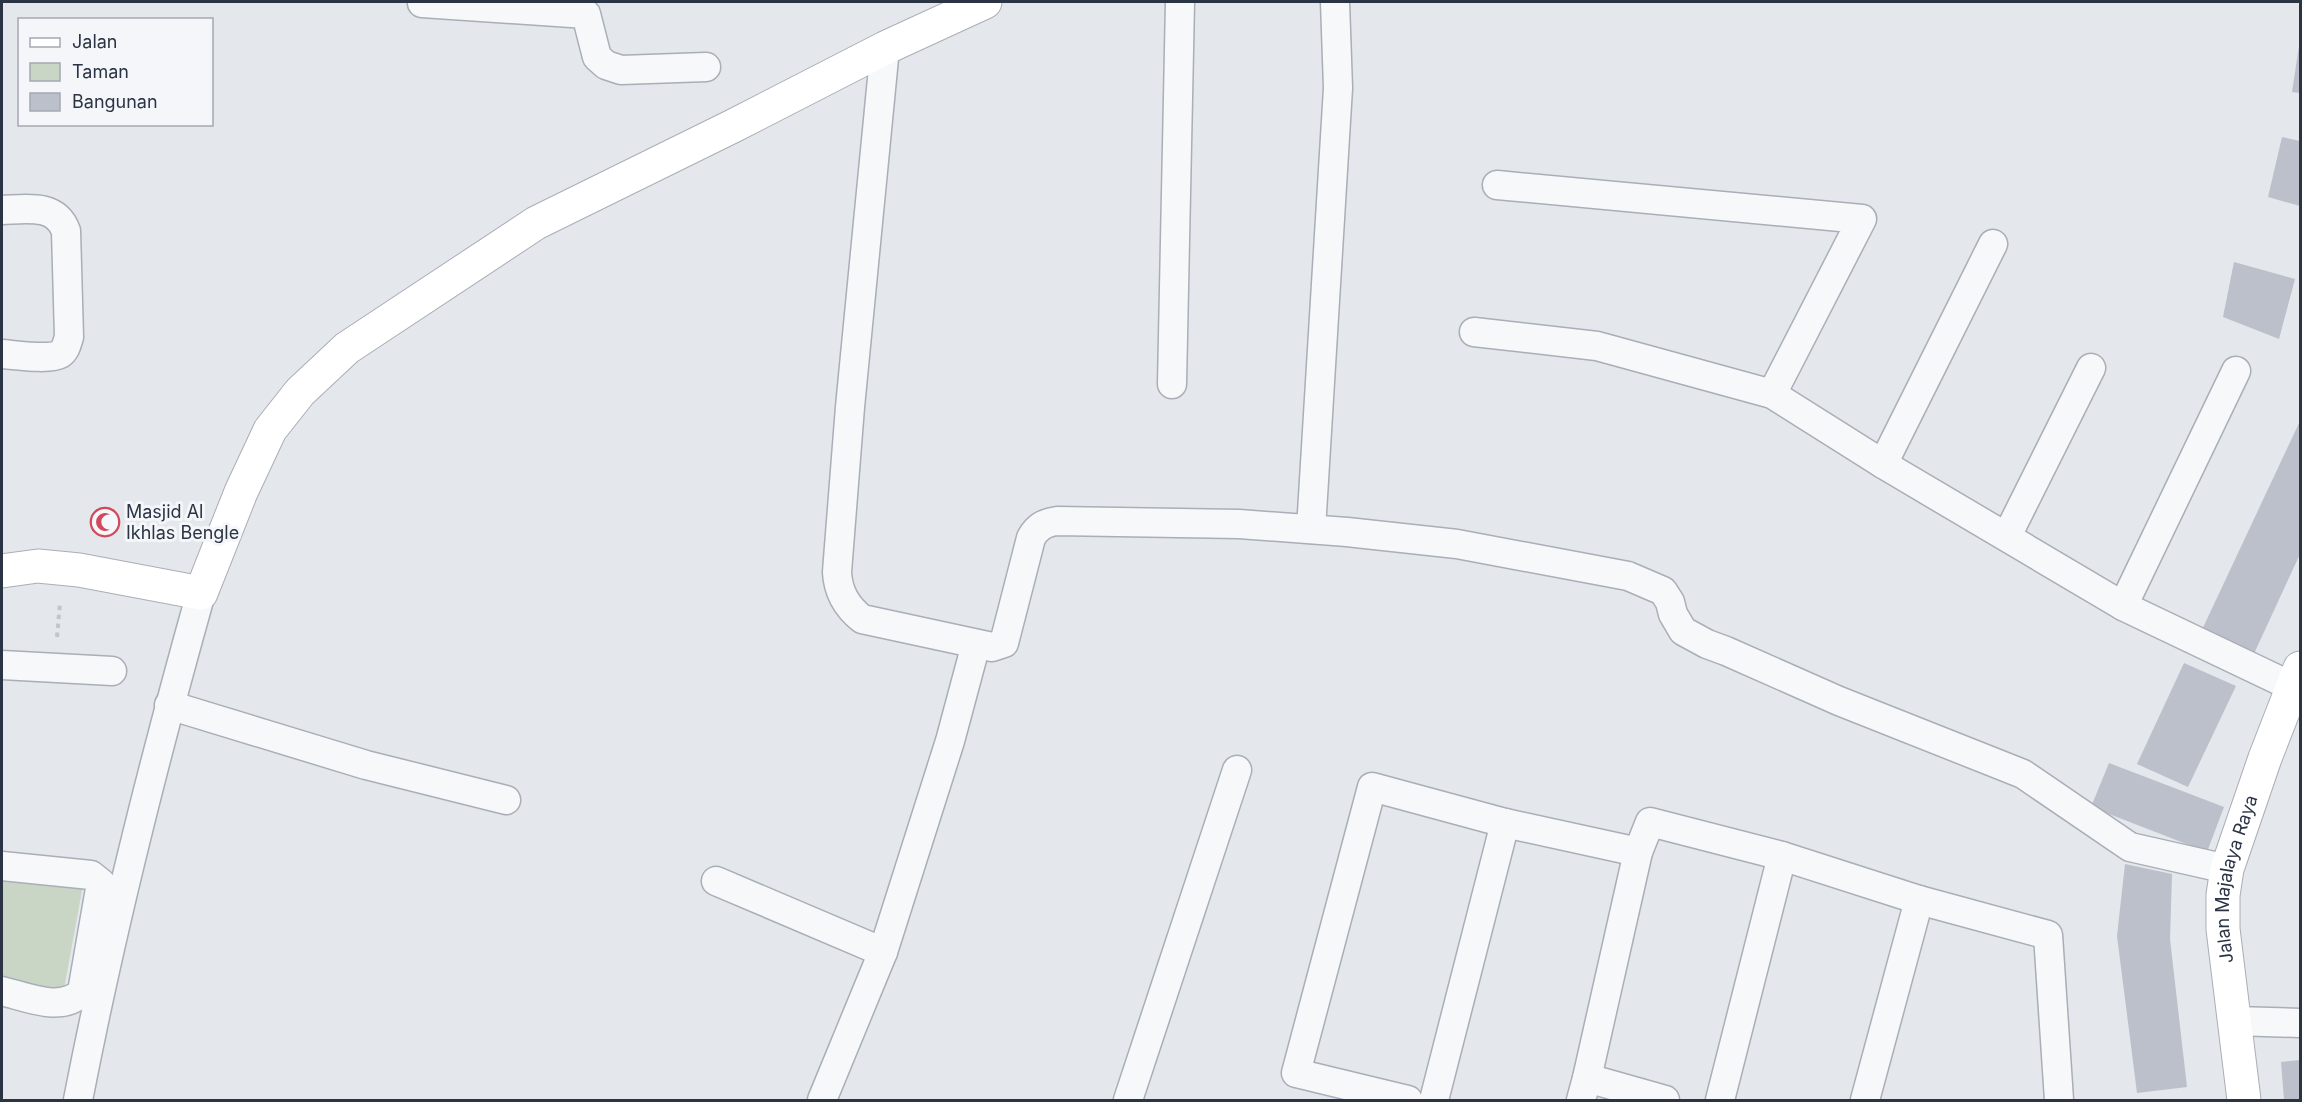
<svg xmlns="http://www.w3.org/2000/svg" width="2302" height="1102" font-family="Inter,sans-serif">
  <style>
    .green { fill: #c9d6c5 }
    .building { fill: #bbc0ca }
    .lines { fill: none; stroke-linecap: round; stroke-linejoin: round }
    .street-casing { stroke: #a9aeb7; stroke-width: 31 }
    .secondary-casing { stroke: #a9aeb7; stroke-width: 35 }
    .path { stroke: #c2c5cb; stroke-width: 4; stroke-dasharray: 4.5 4.5; stroke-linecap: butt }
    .street { stroke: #f7f8fa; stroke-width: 28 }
    .secondary { stroke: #fff; stroke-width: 33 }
    .labels { text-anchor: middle; stroke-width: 6; stroke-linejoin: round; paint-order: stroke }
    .poi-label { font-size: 18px; fill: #2b3445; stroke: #f4f6f9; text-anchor: start }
    .street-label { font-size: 18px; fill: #2b3445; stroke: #f4f6f9 }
  </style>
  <rect width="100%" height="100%" fill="#e4e7ec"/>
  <path class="green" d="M 2,879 L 83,885 L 63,995 L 2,981 Z"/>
  <g class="building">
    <path d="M 2299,46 L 2300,46 L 2300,93 L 2292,92 Z"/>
    <path d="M 2282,137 L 2300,141 L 2300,206 L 2268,197 Z"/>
    <path d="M 2234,262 L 2295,279 L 2279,339 L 2223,317 Z"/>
    <path d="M 2300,421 L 2300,554 L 2252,658 L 2200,634 Z"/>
    <path d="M 2184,663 L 2236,686 L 2188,787 L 2137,764 Z"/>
    <path d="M 2109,763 L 2224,807 L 2207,852 L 2091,807 Z"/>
    <path d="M 2125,864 L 2172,874 L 2170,939 L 2187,1087 L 2137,1093 L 2117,936 Z"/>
    <path d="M 2300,1060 L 2300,1100 L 2284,1100 L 2281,1062 Z"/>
  </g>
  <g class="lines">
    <g class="street-casing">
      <g id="street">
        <path d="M 422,3 L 586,14 L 597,57 L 606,65 L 621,70 L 706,67"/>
        <path d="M 885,48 L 850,407 L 837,572 C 838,592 846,606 862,619 L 992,647 L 1004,643 L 1031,538 C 1037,527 1044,523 1057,521 L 1239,524 L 1347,532 L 1457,544 L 1628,576 L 1663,591 L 1670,602 L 1673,614 L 1683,631 L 1707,644 L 1726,651 L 1839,701 L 2023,774 L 2130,847 L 2227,869"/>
        <path d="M 1497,185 L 1862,219 L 1772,394"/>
        <path d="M 2,210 C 26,209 56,203 66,231 L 69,337 C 67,343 66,350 60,354 C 50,360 15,355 2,354"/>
        <path d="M 1474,332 L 1597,346 L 1772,394 L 1883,464 L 2123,606 L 2293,687"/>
        <path d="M 1172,384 L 1180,2"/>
        <path d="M 1883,464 L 1993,244"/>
        <path d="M 1311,529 L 1338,88 L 1335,2"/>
        <path d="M 2007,536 L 2091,368"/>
        <path d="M 2123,606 L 2236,371"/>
        <path d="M 2,665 L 112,671"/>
        <path d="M 169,705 L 366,765 L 506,800"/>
        <path d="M 2,866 L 91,875 L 101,883 L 82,992 C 61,1013 27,997 2,991"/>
        <path d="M 716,881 L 883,952"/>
        <path d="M 2235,1021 L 2300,1023"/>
        <path d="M 1587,1078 L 1638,852 L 1650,822 L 1782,856 L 1919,900 L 2048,935 L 2059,1100"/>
        <path d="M 78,1100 C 111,930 154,760 201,593"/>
        <path d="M 822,1100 L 883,952 L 950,741 L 976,644"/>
        <path d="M 1128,1100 L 1237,770"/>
        <path d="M 1408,1100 L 1296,1073 L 1372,787 L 1505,823 L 1638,852"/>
        <path d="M 1434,1100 L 1505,823"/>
        <path d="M 1581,1100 L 1587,1078 L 1665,1100"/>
        <path d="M 1720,1100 L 1782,856"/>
        <path d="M 1865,1100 L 1919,900"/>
      </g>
    </g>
    <g class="secondary-casing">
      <g id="secondary">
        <path d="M 2,571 L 38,566 L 79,570 L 201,593 L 241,492 L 270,430 L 300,392 L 347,348 L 536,223 L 733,126 L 885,48 L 985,2"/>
        <path id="s1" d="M 2244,1100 L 2223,929 L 2223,895 L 2227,869 L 2265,758 L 2300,668"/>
      </g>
    </g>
    <path class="path" d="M 57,637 L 60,603"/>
    <use href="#street" class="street"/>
    <use href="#secondary" class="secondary"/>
  </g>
  <defs>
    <g id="mosque-ring" transform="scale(1.5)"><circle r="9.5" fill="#f4f6f9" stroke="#d1495b" stroke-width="1.5"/><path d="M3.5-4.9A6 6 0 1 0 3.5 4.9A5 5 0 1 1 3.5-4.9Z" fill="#d1495b"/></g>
  </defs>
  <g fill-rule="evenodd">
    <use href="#mosque-ring" x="105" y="522"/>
  </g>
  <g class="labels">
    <g class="poi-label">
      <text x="126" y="518">Masjid Al<tspan x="126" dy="21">Ikhlas Bengle</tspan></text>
    </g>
    <g class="street-label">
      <text dy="6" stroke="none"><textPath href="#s1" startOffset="224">Jalan Majalaya Raya</textPath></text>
    </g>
  </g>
  <rect width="2302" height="1102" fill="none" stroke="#2b3445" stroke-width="6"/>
  <rect x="18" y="18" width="195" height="108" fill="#f4f6f9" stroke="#a4a8b1" stroke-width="1.5"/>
  <rect x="30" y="38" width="30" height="9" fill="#ffffff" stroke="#a4a8b1" stroke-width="1.5"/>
  <text x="72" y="48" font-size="18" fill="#2b3445">Jalan</text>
  <rect x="30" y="63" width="30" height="18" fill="#c9d6c5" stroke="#a4a8b1" stroke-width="1.5"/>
  <text x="72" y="78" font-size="18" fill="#2b3445">Taman</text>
  <rect x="30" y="93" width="30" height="18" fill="#bbc0ca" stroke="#a4a8b1" stroke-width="1.5"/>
  <text x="72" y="108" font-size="18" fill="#2b3445">Bangunan</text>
</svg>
